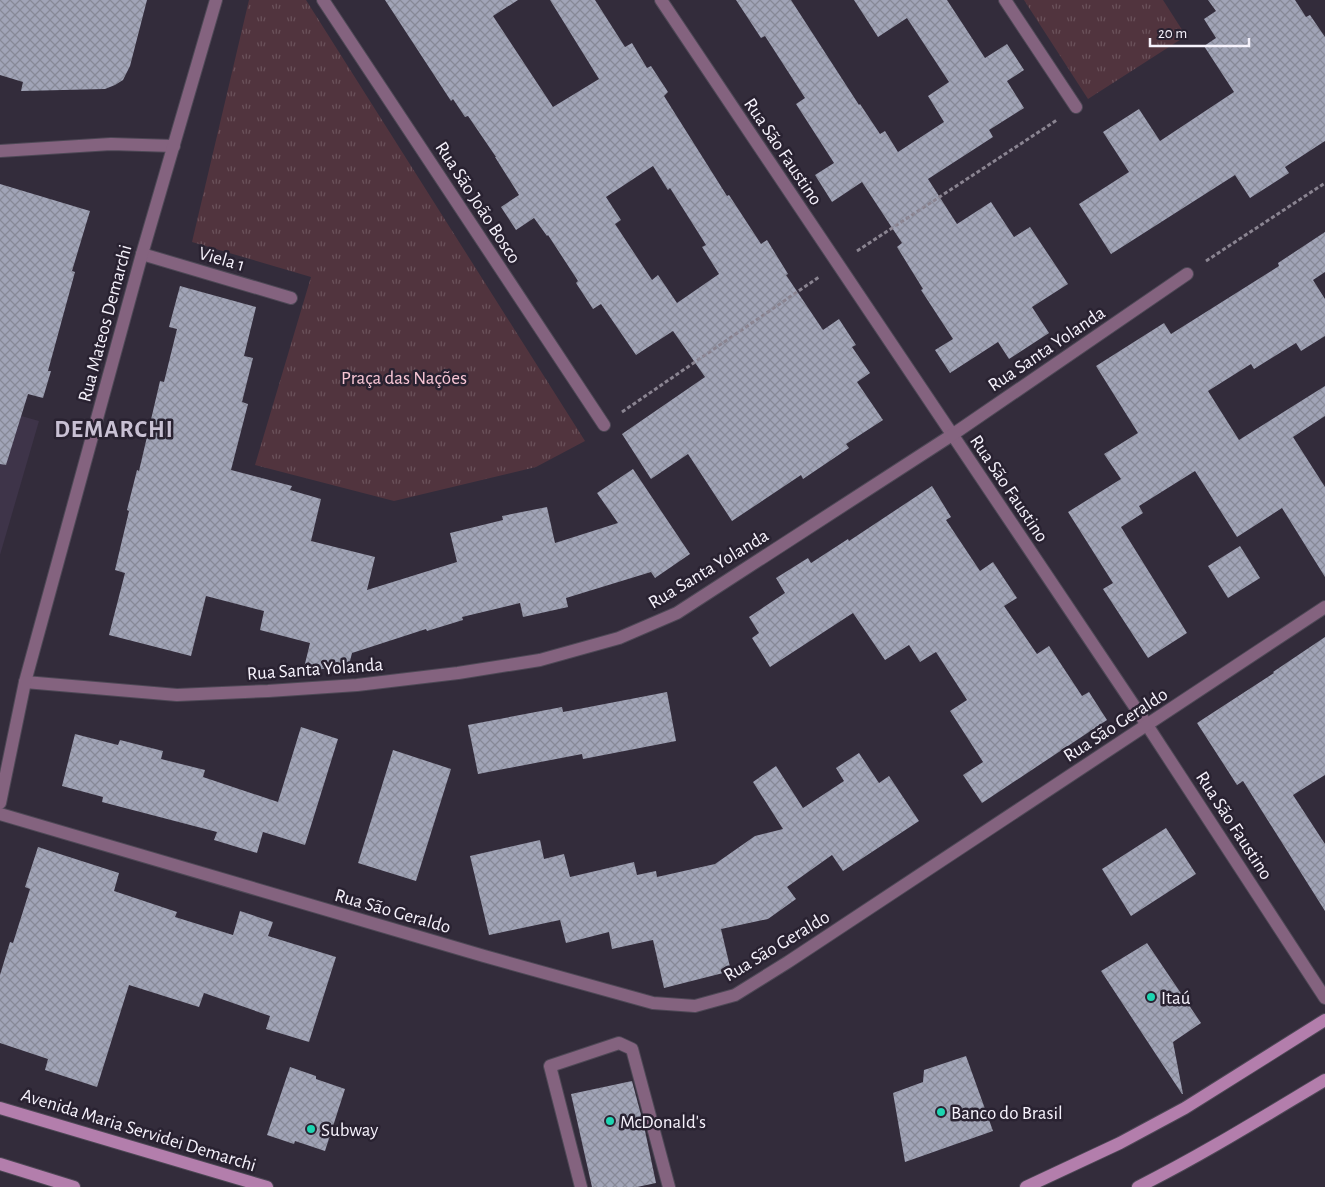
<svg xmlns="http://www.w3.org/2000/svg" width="1325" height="1187" font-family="'Alegreya Sans',sans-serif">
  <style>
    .built { fill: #3e3449 }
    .park { fill: url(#park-tufts) }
    .building { fill: url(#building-cross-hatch); fill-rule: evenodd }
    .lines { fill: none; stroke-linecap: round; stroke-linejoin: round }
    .lane-casing { stroke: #4e4856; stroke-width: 14 }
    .street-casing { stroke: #4e4856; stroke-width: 14 }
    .secondary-casing { stroke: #4e4856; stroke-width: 14 }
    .path { stroke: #8a8491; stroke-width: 3; stroke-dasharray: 4 2.5; stroke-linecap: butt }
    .lane { stroke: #84637f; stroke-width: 12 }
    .street { stroke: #84637f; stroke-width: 12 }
    .secondary { stroke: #b37eac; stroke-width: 12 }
    .poi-dot { fill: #1dd5b1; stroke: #292231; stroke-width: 2 }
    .labels { text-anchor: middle; stroke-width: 5; stroke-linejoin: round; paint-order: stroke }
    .street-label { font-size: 19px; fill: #f6f2fc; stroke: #292231 }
    .park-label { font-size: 19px; fill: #f8c6d5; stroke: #292231 }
    .poi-label { font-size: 19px; fill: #f6f2fc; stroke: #292231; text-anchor: start }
    .district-label { font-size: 24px; font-weight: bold; letter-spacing: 1px; fill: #c9c1d4; stroke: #292231 }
  </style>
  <defs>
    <pattern id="park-tufts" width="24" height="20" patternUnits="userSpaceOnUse" patternTransform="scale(1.25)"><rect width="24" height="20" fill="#51343e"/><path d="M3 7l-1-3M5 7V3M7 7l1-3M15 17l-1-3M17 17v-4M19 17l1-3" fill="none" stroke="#6b525b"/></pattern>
    <pattern id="building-cross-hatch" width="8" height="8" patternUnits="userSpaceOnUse" patternTransform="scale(1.25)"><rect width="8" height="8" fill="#a1a4b7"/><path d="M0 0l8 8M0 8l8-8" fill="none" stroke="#878997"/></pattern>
  </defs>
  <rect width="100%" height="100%" fill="#332c3b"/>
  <path class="built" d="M 0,410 L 39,421 L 0,555 Z"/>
  <g class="park">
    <path d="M 249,0 L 306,0 L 585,441 L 536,467 L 394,501 L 255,465 L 311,277 L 192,242 Z"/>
    <path d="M 1024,0 L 1163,0 L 1186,36 L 1088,99 Z"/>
  </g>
  <g class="building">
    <path d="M 0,0 L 147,0 L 130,66 L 123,80 L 115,85 L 105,89 L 21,91 L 23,82 L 0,75 Z"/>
    <path d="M 385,0 L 518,0 L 493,16 L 553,107 L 599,79 L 550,0 L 595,0 L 625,47 L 632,43 L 647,68 L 651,66 L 668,92 L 664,96 L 727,196 L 729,195 L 761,244 L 767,240 L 788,274 L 786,275 L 823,330 L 839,319 L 856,345 L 852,347 L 870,373 L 857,382 L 883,420 L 846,444 L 849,448 L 803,479 L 801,475 L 732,521 L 688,454 L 651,479 L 622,434 L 705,377 L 673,331 L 636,355 L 601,304 L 593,309 L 576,283 L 578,281 L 548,235 L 547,236 L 534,218 L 516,230 L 501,207 L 519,195 L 495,157 L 496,157 L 468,116 L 465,117 L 453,99 L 451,101 ZM 653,166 L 668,190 L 670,188 L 706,245 L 702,247 L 719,274 L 677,303 L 658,275 L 652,280 L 615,224 L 621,220 L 606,197 Z"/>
    <path d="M 736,0 L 791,0 L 859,105 L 860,104 L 880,134 L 885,131 L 898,152 L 944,122 L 928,96 L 949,82 L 907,18 L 878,37 L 854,0 L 947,0 L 985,58 L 1007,44 L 1024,70 L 1007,81 L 1024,108 L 989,130 L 993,137 L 928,179 L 957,224 L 991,202 L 1014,237 L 1030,227 L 1068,284 L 1032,307 L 1049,333 L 1009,359 L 998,342 L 950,373 L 935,350 L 953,339 L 921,290 L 923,289 L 897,247 L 902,243 L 862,182 L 832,202 L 815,175 L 834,163 L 796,104 L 805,98 L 765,36 L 761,38 Z"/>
    <path d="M 1208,0 L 1295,0 L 1306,17 L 1310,15 L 1325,37 L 1325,141 L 1285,167 L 1289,173 L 1250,198 L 1235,175 L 1111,254 L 1079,204 L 1129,172 L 1103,132 L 1139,109 L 1160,141 L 1234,92 L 1204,46 L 1216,38 L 1204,19 L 1216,11 Z"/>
    <path d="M 0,184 L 90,211 L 72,271 L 75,272 L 48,371 L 51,371 L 43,398 L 28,394 L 6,465 L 0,464 Z"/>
    <path d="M 1325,232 L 1325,272 L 1313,280 L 1325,299 L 1325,336 L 1301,351 L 1296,343 L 1254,369 L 1251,364 L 1208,391 L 1239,440 L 1325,386 L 1325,416 L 1293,437 L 1325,487 L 1325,577 L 1282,508 L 1237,537 L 1195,471 L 1139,506 L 1143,513 L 1121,527 L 1187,633 L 1148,658 L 1103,589 L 1113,583 L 1068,512 L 1121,479 L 1104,454 L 1138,433 L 1096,366 L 1164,323 L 1171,334 L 1279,266 L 1278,263 Z"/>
    <path d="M 180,286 L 256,307 L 244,356 L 253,358 L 242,402 L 248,404 L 231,470 L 292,486 L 290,490 L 321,499 L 311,541 L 375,557 L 367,590 L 457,562 L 450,533 L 503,520 L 502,516 L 547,507 L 555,543 L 618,523 L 597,493 L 633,469 L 690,554 L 655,578 L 651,572 L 566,598 L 568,607 L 523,617 L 520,603 L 462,617 L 463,620 L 427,631 L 426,629 L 352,653 L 349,665 L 303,672 L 310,643 L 260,630 L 264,611 L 206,596 L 191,656 L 109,635 L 125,573 L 115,570 L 129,511 L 127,510 L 137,470 L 139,471 L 160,381 L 164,382 L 177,329 L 169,327 Z"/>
    <path d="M 932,486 L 951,517 L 946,520 L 980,571 L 993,562 L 1017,598 L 1004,606 L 1037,654 L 1049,646 L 1082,696 L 1089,692 L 1107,720 L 982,803 L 963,775 L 983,762 L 950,711 L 967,700 L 936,652 L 920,662 L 909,645 L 885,660 L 853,613 L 770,667 L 752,638 L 759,633 L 749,617 L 785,593 L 776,578 L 808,558 L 811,563 L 848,539 L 849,541 Z"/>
    <path d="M 1240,546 L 1260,578 L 1228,598 L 1208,566 Z"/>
    <path d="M 1325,637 L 1325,775 L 1293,795 L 1325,844 L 1325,911 L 1243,781 L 1237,785 L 1197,723 L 1274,673 L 1273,672 Z"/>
    <path d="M 667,692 L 676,741 L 583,759 L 582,754 L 478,774 L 468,725 L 562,707 L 563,712 Z"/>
    <path d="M 301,727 L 338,739 L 305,845 L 263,832 L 257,853 L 214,840 L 217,832 L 102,802 L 103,797 L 62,786 L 75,734 L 118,745 L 120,740 L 163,751 L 161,759 L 205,770 L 203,777 L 278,802 Z"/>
    <path d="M 393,750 L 451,769 L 416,881 L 358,863 Z"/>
    <path d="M 859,753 L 879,783 L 889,776 L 919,821 L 843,871 L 832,855 L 787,887 L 796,899 L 768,919 L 721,929 L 731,971 L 664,988 L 653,940 L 612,949 L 609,932 L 566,943 L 560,920 L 489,935 L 470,856 L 540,840 L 544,859 L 564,854 L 570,877 L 634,862 L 637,875 L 656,871 L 657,877 L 715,864 L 755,836 L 783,829 L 753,782 L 776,766 L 803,808 L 844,781 L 836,768 Z"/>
    <path d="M 1166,828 L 1196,874 L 1131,916 L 1102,869 Z"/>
    <path d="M 38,847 L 119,873 L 114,891 L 177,912 L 175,917 L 233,935 L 240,911 L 273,922 L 268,936 L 336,957 L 309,1042 L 266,1029 L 270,1016 L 204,993 L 199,1007 L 129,985 L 97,1087 L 45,1070 L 48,1059 L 0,1043 L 0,975 L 10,942 L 13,943 L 30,889 L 25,887 Z"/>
    <path d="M 1147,943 L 1201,1023 L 1173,1042 L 1183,1094 L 1182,1094 L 1101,971 Z"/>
    <path d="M 966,1056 L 993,1131 L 905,1162 L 893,1093 L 923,1082 L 924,1070 Z"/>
    <path d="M 290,1067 L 316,1076 L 316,1079 L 345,1089 L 325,1151 L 295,1141 L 294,1144 L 267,1135 Z"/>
    <path d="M 632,1081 L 644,1126 L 656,1183 L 637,1187 L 592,1187 L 571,1094 Z"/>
  </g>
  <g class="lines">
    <g class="lane-casing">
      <g id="lane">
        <path d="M 142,254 L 291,298"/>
        <path d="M 581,1187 L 550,1066 L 619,1043 L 632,1049 L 669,1187"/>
      </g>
    </g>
    <g class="street-casing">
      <g id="street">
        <path d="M 323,0 L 604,425"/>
        <path d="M 661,0 L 1147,725 L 1325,998"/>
        <path d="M 1005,0 L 1076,107"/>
        <path d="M 0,151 L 111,144 L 174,146"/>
        <path d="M 25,682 L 177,695 L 268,691 L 357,685 L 458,673 L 540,660 L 619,638 L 677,613 L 952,435 L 1187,274"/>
        <path d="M 0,803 L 25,682 L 142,254 L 216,0"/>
        <path d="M 0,814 L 484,956 L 653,1003 L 695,1006 L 735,995 L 788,962 L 1325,607"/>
      </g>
    </g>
    <g class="secondary-casing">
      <g id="secondary">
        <path d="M 0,1108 L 267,1187"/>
        <path d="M 0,1164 L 74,1187"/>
        <path d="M 1026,1187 L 1120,1143 L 1185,1108 L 1325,1020"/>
        <path d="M 1138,1187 C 1202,1155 1263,1117 1325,1080"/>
      </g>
    </g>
    <g class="path">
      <path d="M 857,251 L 1057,120"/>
      <path d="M 1206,261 L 1325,183"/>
      <path d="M 622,412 L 819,277"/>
    </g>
    <use href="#lane" class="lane"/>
    <use href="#street" class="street"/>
    <use href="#secondary" class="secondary"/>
  </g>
  <g class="poi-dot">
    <circle cx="1151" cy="997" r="5"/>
    <circle cx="941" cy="1112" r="5"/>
    <circle cx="610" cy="1121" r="5"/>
    <circle cx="311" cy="1129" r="5"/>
  </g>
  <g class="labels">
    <g class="street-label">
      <text transform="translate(784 151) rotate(56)" y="7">Rua São Faustino</text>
      <text transform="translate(479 202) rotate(57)" y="7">Rua São João Bosco</text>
      <text transform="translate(222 258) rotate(16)" y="7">Viela 1</text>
      <text transform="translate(104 323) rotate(-75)" y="7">Rua Mateos Demarchi</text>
      <text transform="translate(1046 348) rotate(-34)" y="7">Rua Santa Yolanda</text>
      <text transform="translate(1010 488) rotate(56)" y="7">Rua São Faustino</text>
      <text transform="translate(708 568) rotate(-31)" y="7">Rua Santa Yolanda</text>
      <text transform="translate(315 668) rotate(-4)" y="7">Rua Santa Yolanda</text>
      <text transform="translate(1115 724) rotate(-33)" y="7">Rua São Geraldo</text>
      <text transform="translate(1235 825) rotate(57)" y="7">Rua São Faustino</text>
      <text transform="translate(393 910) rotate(16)" y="7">Rua São Geraldo</text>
      <text transform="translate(776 945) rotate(-31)" y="7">Rua São Geraldo</text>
      <text transform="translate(139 1129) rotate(17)" y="7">Avenida Maria Servidei Demarchi</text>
    </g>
    <g class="park-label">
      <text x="404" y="384">Praça das Nações</text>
    </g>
    <g class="poi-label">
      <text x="1161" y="1004">Itaú</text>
      <text x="951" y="1119">Banco do Brasil</text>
      <text x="620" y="1128">McDonald's</text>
      <text x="321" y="1136">Subway</text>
    </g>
    <g class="district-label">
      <text x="114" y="437">DEMARCHI</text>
    </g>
  </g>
  <path d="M1150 38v8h99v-8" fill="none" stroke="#f6f2fc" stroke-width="2.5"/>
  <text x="1158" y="38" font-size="15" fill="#f6f2fc" stroke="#292231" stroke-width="4" paint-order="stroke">20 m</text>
</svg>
